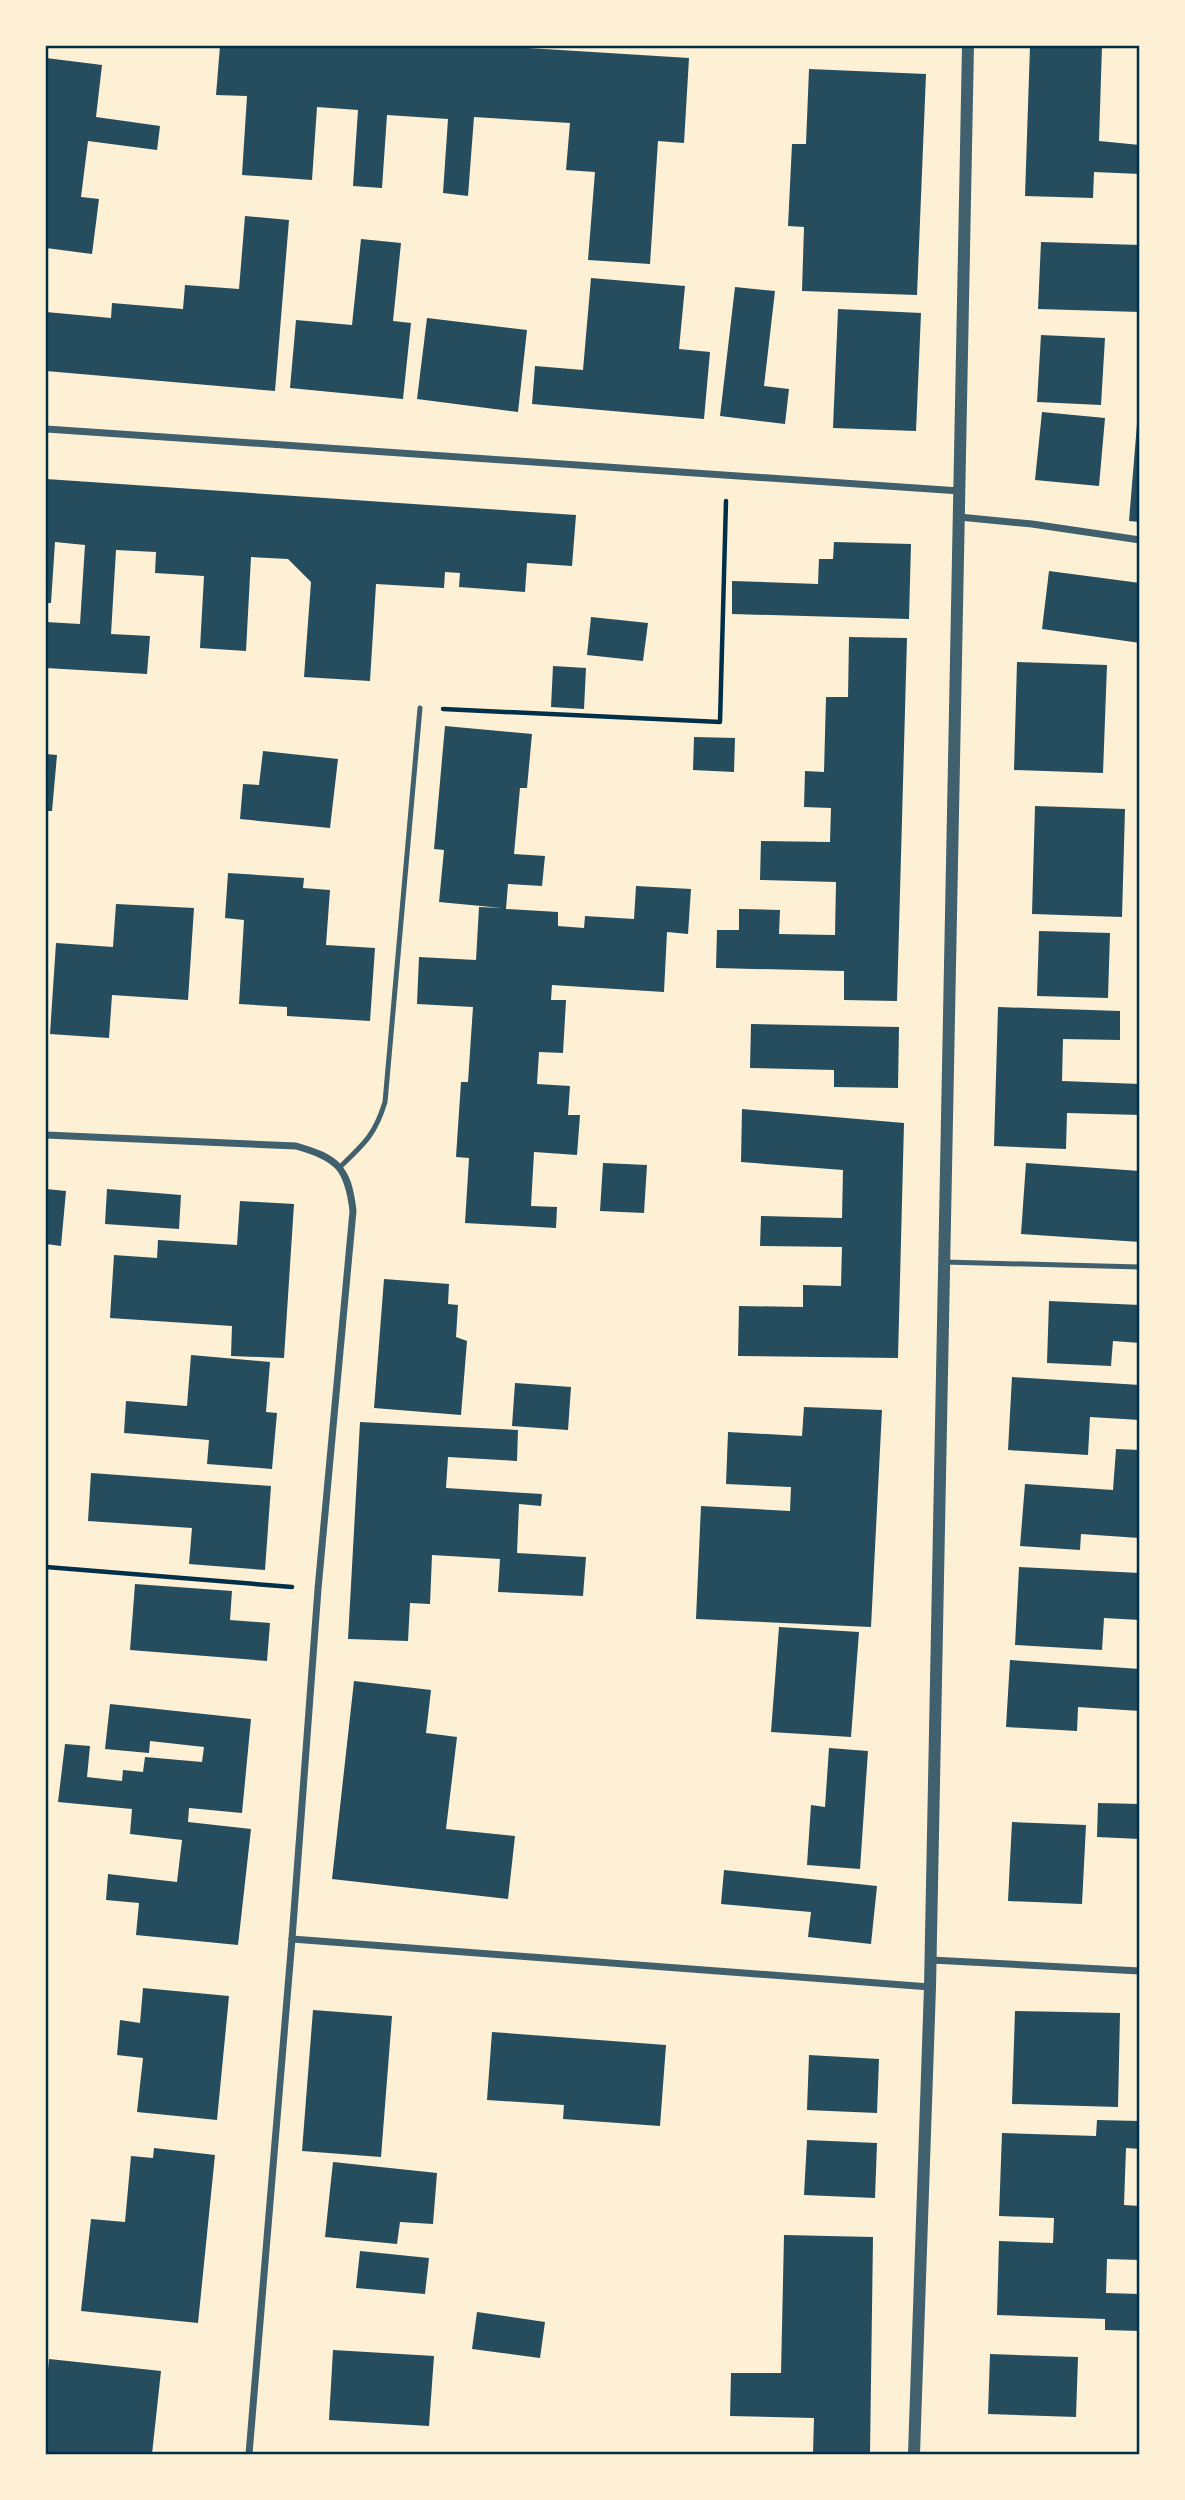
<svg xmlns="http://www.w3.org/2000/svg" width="1185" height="2500" font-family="'DM Sans',sans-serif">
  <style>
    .building { fill: #264d5e }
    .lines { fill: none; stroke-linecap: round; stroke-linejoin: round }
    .path { stroke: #003049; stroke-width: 4.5 }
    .service { stroke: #3f606c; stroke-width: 5 }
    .minor { stroke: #3f606c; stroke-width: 7 }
    .tertiary { stroke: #3f606c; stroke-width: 12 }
    .neatline { fill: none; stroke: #003049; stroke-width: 2.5 }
  </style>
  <rect width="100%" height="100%" fill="#fdf0d5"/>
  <g class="building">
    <path d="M 220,46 L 498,46 L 689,58 L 684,143 L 658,141 L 650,264 L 588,260 L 595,172 L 566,170 L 570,123 L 474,117 L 468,196 L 443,193 L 448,119 L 387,115 L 382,188 L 353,186 L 358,110 L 317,107 L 312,180 L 242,175 L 247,96 L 216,95 Z"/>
    <path d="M 1030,46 L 1102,46 L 1099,141 L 1140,145 L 1140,174 L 1094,172 L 1093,198 L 1025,196 Z"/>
    <path d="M 46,58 L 102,65 L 96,117 L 160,126 L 157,150 L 88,141 L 81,197 L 99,199 L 92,254 L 46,248 Z"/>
    <path d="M 809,69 L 926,74 L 917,295 L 802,291 L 804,227 L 788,226 L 792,144 L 806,144 Z"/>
    <path d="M 245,216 L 289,220 L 275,391 L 46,371 L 46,312 L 111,318 L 112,303 L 183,309 L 185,285 L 239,289 Z"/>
    <path d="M 361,239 L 401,243 L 393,321 L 411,323 L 403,399 L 290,388 L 296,320 L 352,325 Z"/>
    <path d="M 1041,242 L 1140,245 L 1140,312 L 1038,309 Z"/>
    <path d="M 591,278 L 685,286 L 679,349 L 710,352 L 704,419 L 532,404 L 535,366 L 583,370 Z"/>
    <path d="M 735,287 L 775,291 L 764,386 L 789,389 L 785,424 L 720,416 Z"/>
    <path d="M 838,309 L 921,313 L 916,431 L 833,428 Z"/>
    <path d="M 427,318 L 527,330 L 518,412 L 417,399 Z"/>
    <path d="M 1041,335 L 1105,338 L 1101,405 L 1037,402 Z"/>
    <path d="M 1042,412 L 1105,418 L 1099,486 L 1035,480 Z"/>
    <path d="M 1137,424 L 1140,424 L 1140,522 L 1129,521 Z"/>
    <path d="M 46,479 L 576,515 L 572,566 L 527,563 L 525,592 L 459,587 L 460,573 L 445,572 L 444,588 L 376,584 L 370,681 L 304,677 L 311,582 L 288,559 L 251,557 L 246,651 L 200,648 L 204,576 L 155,573 L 156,552 L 116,550 L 111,634 L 150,636 L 147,674 L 46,668 L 46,622 L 80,624 L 85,545 L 55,542 L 51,603 L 46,603 Z"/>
    <path d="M 834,542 L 911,544 L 909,619 L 732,614 L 732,581 L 818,584 L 819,559 L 833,559 Z"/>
    <path d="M 1049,571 L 1140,583 L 1140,643 L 1042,629 Z"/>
    <path d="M 591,617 L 648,623 L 643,661 L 587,655 Z"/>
    <path d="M 849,637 L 907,638 L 897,1001 L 844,1000 L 844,971 L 716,968 L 717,930 L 739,930 L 739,909 L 780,910 L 779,934 L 835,935 L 836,882 L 760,880 L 761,841 L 830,842 L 831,808 L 804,807 L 805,771 L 824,772 L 826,697 L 848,697 Z"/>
    <path d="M 1017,662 L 1107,665 L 1103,773 L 1014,770 Z"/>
    <path d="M 553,666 L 586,668 L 584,709 L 551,707 Z"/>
    <path d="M 445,726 L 532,734 L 527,788 L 520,788 L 514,854 L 545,856 L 542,886 L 508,884 L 506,909 L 558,912 L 558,926 L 584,928 L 585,916 L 634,919 L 636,886 L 691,889 L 688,934 L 667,932 L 664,992 L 552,985 L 551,1000 L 566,1000 L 563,1053 L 539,1052 L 537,1084 L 570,1086 L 568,1115 L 580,1115 L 577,1155 L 534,1152 L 531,1206 L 557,1207 L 556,1228 L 465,1223 L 469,1158 L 456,1157 L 461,1082 L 468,1082 L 473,1007 L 417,1004 L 419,957 L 476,960 L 479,907 L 502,908 L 439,902 L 444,850 L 434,849 Z"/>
    <path d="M 694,737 L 735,738 L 734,772 L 693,770 Z"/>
    <path d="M 263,751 L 338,759 L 330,828 L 240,819 L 243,784 L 259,785 Z"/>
    <path d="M 46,754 L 57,755 L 52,811 L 46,811 Z"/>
    <path d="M 1035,806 L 1125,809 L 1122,917 L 1032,914 Z"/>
    <path d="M 228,873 L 304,878 L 303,888 L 330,890 L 326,945 L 375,948 L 370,1021 L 287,1016 L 287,1007 L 239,1004 L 244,920 L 225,918 Z"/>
    <path d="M 116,904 L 194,908 L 188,1000 L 112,995 L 109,1038 L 50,1034 L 56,943 L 113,947 Z"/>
    <path d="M 1039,931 L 1110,933 L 1108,998 L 1037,996 Z"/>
    <path d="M 998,1007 L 1120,1011 L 1120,1040 L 1063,1039 L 1062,1081 L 1140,1084 L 1140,1115 L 1067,1113 L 1066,1149 L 994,1146 Z"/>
    <path d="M 751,1024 L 899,1027 L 898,1088 L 834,1087 L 834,1070 L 750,1068 Z"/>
    <path d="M 742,1109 L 904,1123 L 898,1358 L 738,1356 L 739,1306 L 803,1307 L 803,1285 L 841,1286 L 842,1247 L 760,1246 L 761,1216 L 842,1218 L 843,1170 L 741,1162 Z"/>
    <path d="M 603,1163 L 647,1165 L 644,1213 L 600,1211 Z"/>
    <path d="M 1026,1163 L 1140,1171 L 1140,1242 L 1021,1234 Z"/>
    <path d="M 46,1189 L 66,1191 L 61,1246 L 46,1244 Z"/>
    <path d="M 107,1189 L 181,1195 L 179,1229 L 105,1224 Z"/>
    <path d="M 240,1201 L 294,1204 L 284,1358 L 231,1356 L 232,1326 L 110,1318 L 114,1255 L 157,1258 L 158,1240 L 237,1245 Z"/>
    <path d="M 384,1279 L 449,1284 L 448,1304 L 458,1305 L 456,1337 L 467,1341 L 461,1415 L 374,1408 Z"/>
    <path d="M 1049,1301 L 1140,1305 L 1140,1343 L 1113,1341 L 1111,1366 L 1047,1363 Z"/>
    <path d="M 191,1355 L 270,1362 L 266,1412 L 277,1413 L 272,1469 L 207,1464 L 209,1440 L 124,1433 L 126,1401 L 187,1406 Z"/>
    <path d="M 1012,1377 L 1140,1385 L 1140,1420 L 1090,1417 L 1088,1455 L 1008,1450 Z"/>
    <path d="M 515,1383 L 571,1387 L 568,1430 L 512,1426 Z"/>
    <path d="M 804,1407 L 882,1410 L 871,1627 L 696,1619 L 701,1506 L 790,1511 L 791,1487 L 726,1484 L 728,1432 L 802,1436 Z"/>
    <path d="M 360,1422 L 518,1430 L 517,1461 L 448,1457 L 446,1488 L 542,1494 L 541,1506 L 519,1504 L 517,1553 L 586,1557 L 583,1596 L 498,1592 L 500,1559 L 432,1555 L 430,1604 L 410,1603 L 408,1641 L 348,1639 Z"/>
    <path d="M 1116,1449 L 1140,1450 L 1139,1538 L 1081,1534 L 1080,1550 L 1020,1546 L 1025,1484 L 1113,1490 Z"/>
    <path d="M 91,1473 L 271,1486 L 265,1570 L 189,1564 L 192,1528 L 88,1521 Z"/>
    <path d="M 1019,1567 L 1140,1573 L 1140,1620 L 1104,1618 L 1102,1650 L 1015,1645 Z"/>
    <path d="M 135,1584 L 232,1591 L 230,1620 L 270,1623 L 267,1661 L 130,1650 Z"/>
    <path d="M 779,1627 L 859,1632 L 851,1737 L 771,1732 Z"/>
    <path d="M 1010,1660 L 1140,1669 L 1140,1711 L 1078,1707 L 1077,1731 L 1006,1727 Z"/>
    <path d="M 354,1681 L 431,1690 L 426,1733 L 457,1737 L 446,1829 L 515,1836 L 508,1899 L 332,1879 Z"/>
    <path d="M 110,1704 L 251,1719 L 242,1813 L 189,1808 L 188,1822 L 251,1829 L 238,1945 L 136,1935 L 139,1903 L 106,1900 L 108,1874 L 177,1882 L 182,1840 L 130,1834 L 132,1809 L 58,1802 L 65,1744 L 90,1746 L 87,1777 L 122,1781 L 123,1770 L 143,1772 L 145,1757 L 202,1762 L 204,1747 L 150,1741 L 149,1753 L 105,1749 Z"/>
    <path d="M 829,1748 L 868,1751 L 860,1869 L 807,1865 L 811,1805 L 825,1807 Z"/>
    <path d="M 1098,1803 L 1140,1804 L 1140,1839 L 1097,1837 Z"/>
    <path d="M 1012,1822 L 1086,1825 L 1082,1904 L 1008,1901 Z"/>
    <path d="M 724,1870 L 877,1886 L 871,1944 L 808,1937 L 811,1912 L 721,1904 Z"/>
    <path d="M 143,1988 L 229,1996 L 217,2120 L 137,2112 L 143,2058 L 117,2055 L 120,2020 L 140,2023 Z"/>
    <path d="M 313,2010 L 392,2016 L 381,2157 L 302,2151 Z"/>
    <path d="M 1015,2011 L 1120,2013 L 1118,2107 L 1012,2104 Z"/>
    <path d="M 492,2032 L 666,2045 L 660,2126 L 563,2119 L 564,2105 L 487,2100 Z"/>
    <path d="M 809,2055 L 879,2059 L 877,2113 L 807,2110 Z"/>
    <path d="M 1097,2120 L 1140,2121 L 1140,2149 L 1126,2148 L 1124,2205 L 1140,2206 L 1140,2260 L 1107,2259 L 1106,2293 L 1140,2294 L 1140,2331 L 1105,2330 L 1105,2319 L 997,2315 L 999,2241 L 1053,2243 L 1054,2218 L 999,2216 L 1002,2133 L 1096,2136 Z"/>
    <path d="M 807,2140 L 877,2143 L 875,2198 L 804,2195 Z"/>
    <path d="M 154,2148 L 215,2155 L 198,2323 L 81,2311 L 91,2219 L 125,2222 L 131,2156 L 153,2158 Z"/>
    <path d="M 333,2162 L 437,2173 L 433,2224 L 400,2222 L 397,2244 L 325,2237 Z"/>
    <path d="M 784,2235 L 873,2237 L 870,2454 L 813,2454 L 814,2418 L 730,2416 L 731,2373 L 781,2373 Z"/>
    <path d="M 360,2251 L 429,2258 L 425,2294 L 356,2288 Z"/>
    <path d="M 477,2312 L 545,2322 L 540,2358 L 472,2349 Z"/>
    <path d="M 333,2350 L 434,2356 L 429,2426 L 329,2420 Z"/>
    <path d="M 990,2354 L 1078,2357 L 1076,2417 L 988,2414 Z"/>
    <path d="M 49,2359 L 161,2371 L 152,2454 L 46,2453 L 46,2390 Z"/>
  </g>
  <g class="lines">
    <g class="path">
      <path d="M 443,709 L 720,722 L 726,501"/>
      <path d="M 46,1567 L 292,1587"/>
    </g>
    <g class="service">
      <path d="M 340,1167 C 364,1144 375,1135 385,1102 L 420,708"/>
      <path d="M 944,1262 L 1140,1267"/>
    </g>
    <g class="minor">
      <path d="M 46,429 L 960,491"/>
      <path d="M 959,517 L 1032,524 L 1140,540"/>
      <path d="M 46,1135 L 296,1146 C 337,1158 348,1167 353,1211 L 318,1589 L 292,1939 L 249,2454"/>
      <path d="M 292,1939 L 930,1987"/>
      <path d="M 931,1960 L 1140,1971"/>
    </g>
    <path class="tertiary" d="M 914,2454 L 930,1987 L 968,46"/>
  </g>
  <rect width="1185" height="2500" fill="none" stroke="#fdf0d5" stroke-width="94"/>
  <rect x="47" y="47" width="1091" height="2406" class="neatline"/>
</svg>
